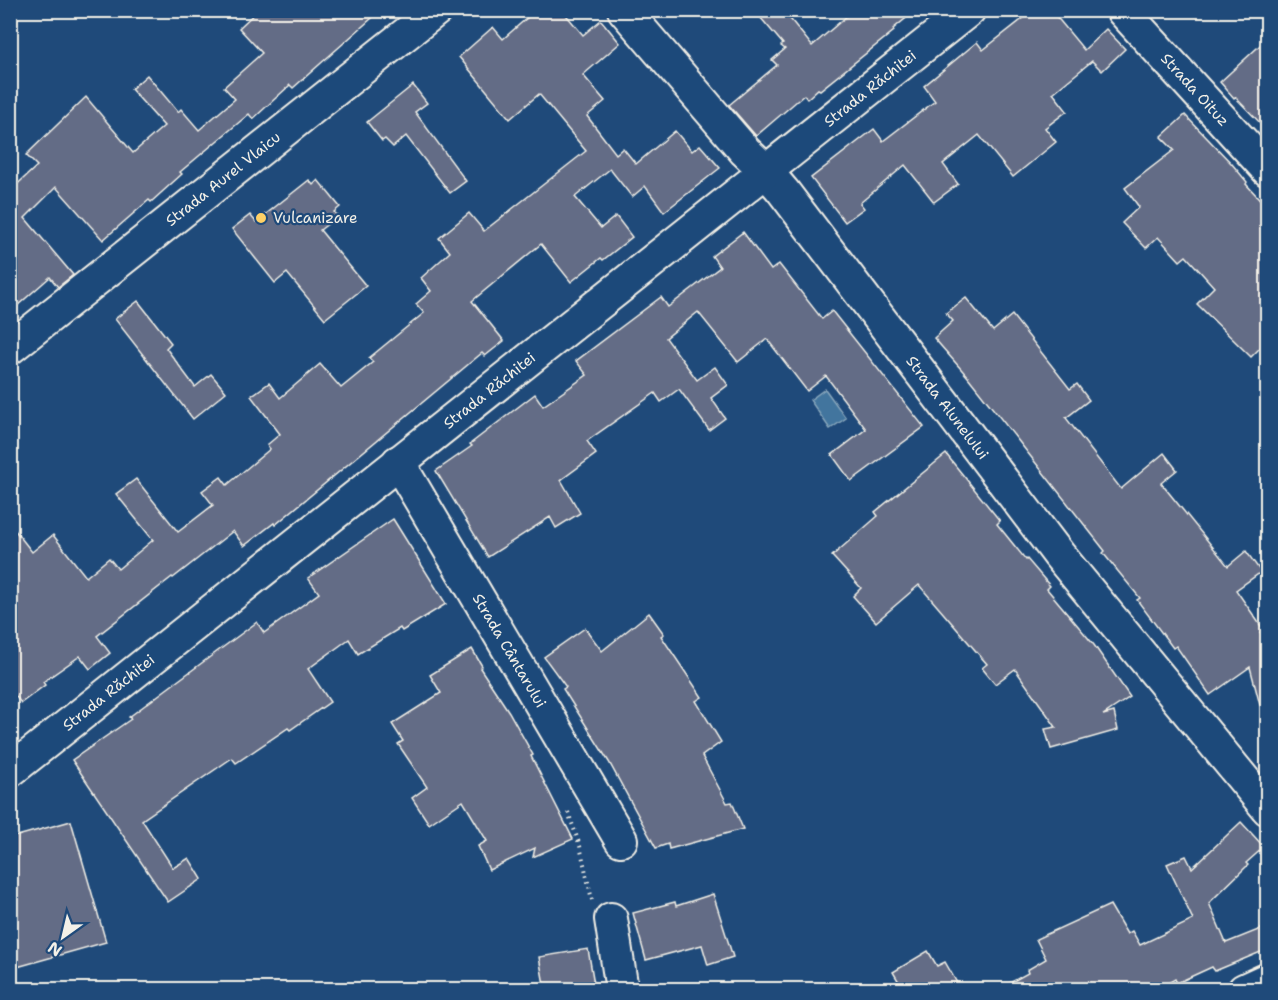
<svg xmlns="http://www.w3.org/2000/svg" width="1278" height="1000" font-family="'Shantell Sans',sans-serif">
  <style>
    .water { fill: #42759e; stroke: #89a7bc; stroke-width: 1.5 }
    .building { fill: #646c86; stroke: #f4f1e8; stroke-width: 1.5 }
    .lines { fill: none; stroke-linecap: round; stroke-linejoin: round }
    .minor-casing { stroke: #f4f1e8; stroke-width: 36 }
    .path { stroke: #f4f1e8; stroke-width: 4; stroke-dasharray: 1.5 4.5; stroke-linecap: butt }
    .minor { stroke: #1f4a7a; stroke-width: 32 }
    .poi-dot { fill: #ffd166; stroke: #1f4a7a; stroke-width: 2 }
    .labels { text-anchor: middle; stroke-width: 4.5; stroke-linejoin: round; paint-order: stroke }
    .street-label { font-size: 15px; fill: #f4f1e8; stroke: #1f4a7a }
    .poi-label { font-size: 15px; fill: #f4f1e8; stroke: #1f4a7a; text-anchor: start }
  </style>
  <rect width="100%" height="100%" fill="#1f4a7a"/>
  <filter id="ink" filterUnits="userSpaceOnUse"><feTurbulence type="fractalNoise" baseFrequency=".0167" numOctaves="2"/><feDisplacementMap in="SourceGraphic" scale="12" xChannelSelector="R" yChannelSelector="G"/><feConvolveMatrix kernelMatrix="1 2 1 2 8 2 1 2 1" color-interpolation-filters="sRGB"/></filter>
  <g filter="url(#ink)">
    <path class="water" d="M 825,389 L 846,418 L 830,429 L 810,400 Z"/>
    <g class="building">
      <path d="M 258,10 L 381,10 L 293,88 L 290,85 L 253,119 L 249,114 L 180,172 L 182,174 L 151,202 L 149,200 L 103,240 L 56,187 L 25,218 L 73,275 L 58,287 L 50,277 L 10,312 L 10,191 L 37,166 L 26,155 L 86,97 L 133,153 L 164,126 L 131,89 L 147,75 L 178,112 L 181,109 L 199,130 L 235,99 L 224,87 L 262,53 L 239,28 Z"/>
      <path d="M 536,10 L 562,10 L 583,35 L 601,20 L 620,43 L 583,75 L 605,101 L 587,116 L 616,154 L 623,148 L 636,164 L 675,131 L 692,151 L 700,145 L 720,168 L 664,212 L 645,186 L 632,197 L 610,169 L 575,197 L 601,228 L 616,216 L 632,237 L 603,260 L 601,258 L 571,282 L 541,244 L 472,301 L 504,341 L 485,356 L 482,353 L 275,525 L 274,523 L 244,546 L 233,531 L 173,578 L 172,577 L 97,636 L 110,653 L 90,669 L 80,656 L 43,682 L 45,685 L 21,703 L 10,689 L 10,524 L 32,552 L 53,535 L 86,577 L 109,558 L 118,569 L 153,540 L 116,494 L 136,479 L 178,532 L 213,505 L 202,491 L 221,477 L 227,485 L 270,449 L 267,445 L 280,434 L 251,396 L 269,383 L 280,398 L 320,364 L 341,388 L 373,362 L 369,358 L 424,313 L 416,304 L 431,291 L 421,278 L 450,252 L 439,238 L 469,213 L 484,231 L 586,151 L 539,94 L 510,119 L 459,57 L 493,27 L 503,39 Z"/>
      <path d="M 754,10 L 783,10 L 812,46 L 854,10 L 916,10 L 893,29 L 894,31 L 820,90 L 818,89 L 807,99 L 804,95 L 756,136 L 729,105 L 777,65 L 772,60 L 785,49 L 781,46 L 783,44 Z"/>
      <path d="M 1034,10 L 1051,10 L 1084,50 L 1106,29 L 1125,49 L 1102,71 L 1092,61 L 1053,93 L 1067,111 L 1045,128 L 1056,142 L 1013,177 L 979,135 L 943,164 L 958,184 L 934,202 L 905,165 L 860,203 L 864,208 L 845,222 L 811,178 L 874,129 L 883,141 L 935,101 L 924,86 L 977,42 L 983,50 Z"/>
      <path d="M 1268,38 L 1268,131 L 1235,97 L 1234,98 L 1220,82 Z"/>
      <path d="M 413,85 L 427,103 L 415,112 L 466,181 L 450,193 L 406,136 L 393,147 L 385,139 L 382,141 L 367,122 Z"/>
      <path d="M 1185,115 L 1232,164 L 1247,182 L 1246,184 L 1268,208 L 1268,340 L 1251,357 L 1197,304 L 1214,287 L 1186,256 L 1180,261 L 1158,237 L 1146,248 L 1122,223 L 1139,207 L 1125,188 L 1174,150 L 1161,137 Z"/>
      <path d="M 309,180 L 313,185 L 318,180 L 340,207 L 334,212 L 338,216 L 320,230 L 366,286 L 325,319 L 287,273 L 275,283 L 232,229 L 250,215 L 256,222 Z"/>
      <path d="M 743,232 L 771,270 L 779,264 L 822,319 L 832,311 L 924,427 L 851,481 L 832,455 L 866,429 L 826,376 L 807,391 L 767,339 L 738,362 L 698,312 L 666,338 L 697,380 L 715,367 L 728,385 L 711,398 L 725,418 L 709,430 L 679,389 L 661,402 L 655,393 L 587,441 L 596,454 L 561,480 L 580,513 L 556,528 L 550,517 L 488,557 L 436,471 L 472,446 L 470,444 L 535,394 L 543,406 L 587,375 L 576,361 L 661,297 L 668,307 L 720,267 L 712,256 Z"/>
      <path d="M 966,298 L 993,331 L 1012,315 L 1070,389 L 1077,384 L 1089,400 L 1066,418 L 1121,489 L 1164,453 L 1177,470 L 1161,483 L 1228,566 L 1246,551 L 1261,572 L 1236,590 L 1263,629 L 1260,632 L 1268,643 L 1268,704 L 1260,705 L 1250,667 L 1210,695 L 1176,646 L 1173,648 L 1137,600 L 1140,598 L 1103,553 L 1105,551 L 968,377 L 934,338 L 953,321 L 946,313 Z"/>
      <path d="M 138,301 L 171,343 L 166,348 L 195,387 L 211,374 L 226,392 L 193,419 L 115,319 Z"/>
      <path d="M 946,454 L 1000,521 L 997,524 L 1026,560 L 1027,559 L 1050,586 L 1047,589 L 1094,645 L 1130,697 L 1103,715 L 1114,712 L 1118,730 L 1051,749 L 1045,729 L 1056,727 L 1015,669 L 995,684 L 982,668 L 987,664 L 919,585 L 876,622 L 853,596 L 861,588 L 832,556 L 878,516 L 875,512 Z"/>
      <path d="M 393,519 L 446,604 L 402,631 L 400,628 L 358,654 L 349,639 L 308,669 L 330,702 L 290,730 L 288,728 L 236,763 L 232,758 L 142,820 L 173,868 L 189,858 L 202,879 L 168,902 L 72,760 L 131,719 L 129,717 L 257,622 L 264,633 L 319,593 L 308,578 Z"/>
      <path d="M 649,613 L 664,634 L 661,636 L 702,697 L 696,701 L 721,742 L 702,756 L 727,803 L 732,802 L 743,829 L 669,849 L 668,844 L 656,848 L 609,762 L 563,689 L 566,687 L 544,657 L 585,628 L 602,651 Z"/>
      <path d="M 472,649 L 482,666 L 480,668 L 509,712 L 533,755 L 531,756 L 573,839 L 533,857 L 535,848 L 489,870 L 478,846 L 487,841 L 463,801 L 429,824 L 412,798 L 427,787 L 398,744 L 403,741 L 392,724 L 441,693 L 430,675 Z"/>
      <path d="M 71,821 L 106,942 L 10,969 L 10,882 L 16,880 L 10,863 L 10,838 Z"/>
      <path d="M 1241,822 L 1264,847 L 1246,863 L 1248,865 L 1209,903 L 1226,943 L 1268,926 L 1268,949 L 1215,971 L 1212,967 L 1177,983 L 1175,979 L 1156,990 L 997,990 L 1028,973 L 1027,970 L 1046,959 L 1036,939 L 1110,905 L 1127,934 L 1132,931 L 1140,945 L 1193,920 L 1167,864 L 1186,856 L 1192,868 Z"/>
      <path d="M 713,894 L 733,957 L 708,965 L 702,945 L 646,960 L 633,913 L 675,902 L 676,906 Z"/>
      <path d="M 588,949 L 594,984 L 562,990 L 545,990 L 539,957 Z"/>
      <path d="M 928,951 L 937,966 L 945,962 L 961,990 L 898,990 L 902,987 L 893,972 Z"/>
    </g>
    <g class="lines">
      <g class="minor-casing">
        <g id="minor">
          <path id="s1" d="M 624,10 L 745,151 L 766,171 L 783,191 L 1059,555 L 1268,809"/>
          <path id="s2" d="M 1122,10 L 1268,170"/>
          <path id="s3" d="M 10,348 L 436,10"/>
          <path id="s4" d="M 398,462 L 621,840"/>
          <path id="s5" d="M 10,771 L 969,10"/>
          <path d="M 611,919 L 622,990"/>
          <path d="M 1244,990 L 1268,979"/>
        </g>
      </g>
      <path class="path" d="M 568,812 L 580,846 L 592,900"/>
      <use href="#minor" class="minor"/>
    </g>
  </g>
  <circle class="poi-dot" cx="261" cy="218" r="6"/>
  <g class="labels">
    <g class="street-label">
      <text dy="5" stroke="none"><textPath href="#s5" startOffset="1098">Strada Răchitei</textPath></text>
      <text dy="5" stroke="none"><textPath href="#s2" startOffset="108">Strada Oituz</textPath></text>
      <text dy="5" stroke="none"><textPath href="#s3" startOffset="272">Strada Aurel Vlaicu</textPath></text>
      <text dy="5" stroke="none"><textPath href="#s5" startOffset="612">Strada Răchitei</textPath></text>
      <text dy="5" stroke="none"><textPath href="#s1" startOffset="513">Strada Alunelului</textPath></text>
      <text dy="5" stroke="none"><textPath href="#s4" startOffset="219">Strada Cântarului</textPath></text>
      <text dy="5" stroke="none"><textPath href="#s5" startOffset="126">Strada Răchitei</textPath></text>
    </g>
    <g class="poi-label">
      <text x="273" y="223">Vulcanizare</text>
    </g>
  </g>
  <rect width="1278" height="1000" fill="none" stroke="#1f4a7a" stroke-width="36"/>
  <rect x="18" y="18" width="1242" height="964" fill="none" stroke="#f4f1e8" stroke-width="2" filter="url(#ink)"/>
  <g transform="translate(63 937) rotate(214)" stroke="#1f4a7a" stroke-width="4.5" paint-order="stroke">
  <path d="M0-4.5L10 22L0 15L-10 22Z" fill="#f4f1e8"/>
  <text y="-9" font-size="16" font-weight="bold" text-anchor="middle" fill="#f4f1e8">N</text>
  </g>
</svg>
